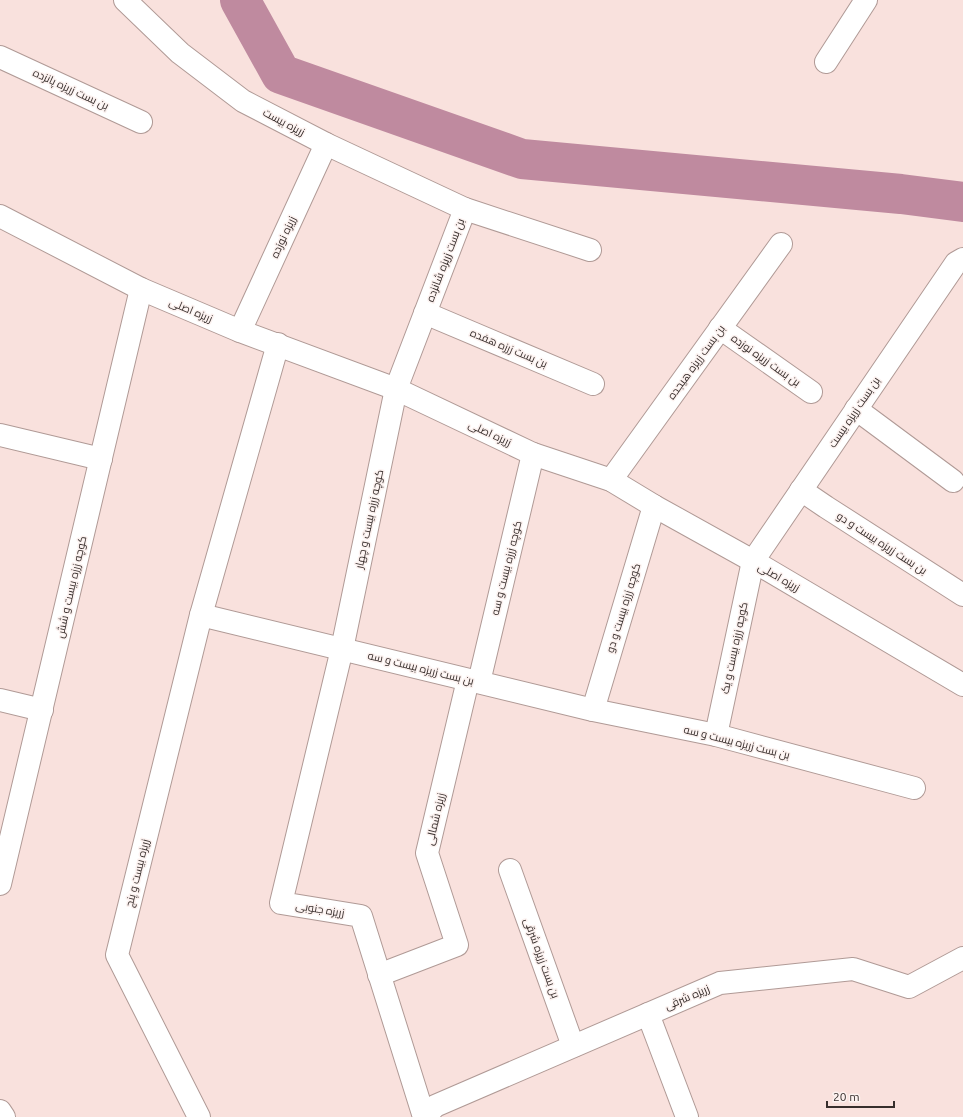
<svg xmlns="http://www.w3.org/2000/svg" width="963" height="1117" font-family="Ubuntu,Cairo,sans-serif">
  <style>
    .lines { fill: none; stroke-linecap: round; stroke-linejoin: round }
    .river { stroke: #bf8a9f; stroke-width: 40 }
    .street-casing { stroke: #b09a96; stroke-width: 24 }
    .street { stroke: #fff; stroke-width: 22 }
    .labels { text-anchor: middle; stroke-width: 3; stroke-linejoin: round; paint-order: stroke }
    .street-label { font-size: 11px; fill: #372e2c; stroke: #fcf2f0 }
  </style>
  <rect width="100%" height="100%" fill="#f9e1dd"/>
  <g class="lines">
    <path class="river" d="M 240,0 L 281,74 L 522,159 L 901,194 L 963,202"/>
    <g class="street-casing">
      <g id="street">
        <path d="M 125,0 L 180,53 L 243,101 L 326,144 L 465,209"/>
        <path d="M 0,57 L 141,122"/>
        <path d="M 826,62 L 866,0"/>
        <path d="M 0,216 L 141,289 L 240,331 L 396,389 L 533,454 L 611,480 L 654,506 L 753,561 L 963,685"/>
        <path d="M 425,313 L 593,384"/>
        <path d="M 720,328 L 811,392"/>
        <path d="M 240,331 L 326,144"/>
        <path d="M 278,344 L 201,615 L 593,710 L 716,735 L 914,788"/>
        <path d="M 856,409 L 953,481"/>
        <path d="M 0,435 L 101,459"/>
        <path d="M 611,480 L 781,244"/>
        <path d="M 801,490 L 826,507 L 963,595"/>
        <path d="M 479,682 L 533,454"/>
        <path d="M 0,700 L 42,710"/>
        <path d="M 593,710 L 654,506"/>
        <path d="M 716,735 L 753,561 L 956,263 L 963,259"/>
        <path d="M 510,870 L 573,1046"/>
        <path d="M 0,884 L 141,289"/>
        <path d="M 379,975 L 457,945 L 427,853 L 468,680"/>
        <path d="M 648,1014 L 687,1117"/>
        <path d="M 0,1111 L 4,1117"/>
        <path d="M 199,1117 L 117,955 L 201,615"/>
        <path d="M 424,1117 L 361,916 L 281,903 L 342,649 L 396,389 L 465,209 L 590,250"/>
        <path d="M 425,1117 L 435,1106 L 720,983 L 853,969 L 909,987 L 963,958"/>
      </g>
    </g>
    <use href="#street" class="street"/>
  </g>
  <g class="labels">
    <g class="street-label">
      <text transform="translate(71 89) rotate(25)" y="4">بن بست زریزه پانزده</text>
      <text transform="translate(284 122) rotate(28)" y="4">زریزه بیست</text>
      <text transform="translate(283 237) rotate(-65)" y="4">زریزه نوزده</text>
      <text transform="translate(445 260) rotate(-69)" y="4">بن بست زریزه شانزده</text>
      <text transform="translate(191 310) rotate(23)" y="4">زریزه اصلی</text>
      <text transform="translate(509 348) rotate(23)" y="4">بن بست زرزه هفده</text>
      <text transform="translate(766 360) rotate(35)" y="4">بن بست زریزه نوزده</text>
      <text transform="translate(696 362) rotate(-54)" y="4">بن بست زریزه هیجده</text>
      <text transform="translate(854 412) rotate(-56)" y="4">بن بست زریزه بیست</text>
      <text transform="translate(490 433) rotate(25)" y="4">زریزه اصلی</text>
      <text transform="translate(369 519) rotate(-78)" y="4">کوچه زرزه بیست و چهار</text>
      <text transform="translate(882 543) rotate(33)" y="4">بن بست زریزه بیست و دو</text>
      <text transform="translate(506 568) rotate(-76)" y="4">کوچه زرزه بیست و سه</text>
      <text transform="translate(779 577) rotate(30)" y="4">زریزه اصلی</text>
      <text transform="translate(71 587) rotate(-77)" y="4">کوچه زرزه بیست و شش</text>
      <text transform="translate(623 608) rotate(-73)" y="4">کوچه زرزه بیست و دو</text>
      <text transform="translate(734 648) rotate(-78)" y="4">کوچه زرزه بیست و یک</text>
      <text transform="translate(421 668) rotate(14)" y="4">بن بست زریزه بیست و سه</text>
      <text transform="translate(737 742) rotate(14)" y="4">بن بست زریزه بیست و سه</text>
      <text transform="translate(435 819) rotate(-77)" y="4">زریزه شمالی</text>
      <text transform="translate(137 873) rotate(-76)" y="4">زریزه بیست و پنج</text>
      <text transform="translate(320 909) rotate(9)" y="4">زریزه جنوبی</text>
      <text transform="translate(542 958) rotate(70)" y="4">بن بست زریزه شرقی</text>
      <text transform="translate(687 997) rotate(-23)" y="4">زریزه شرقی</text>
    </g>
  </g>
  <path d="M827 1101v6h67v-6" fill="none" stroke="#372e2c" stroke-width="2"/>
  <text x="833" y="1101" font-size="12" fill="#372e2c" stroke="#fcf2f0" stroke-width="3" paint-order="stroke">20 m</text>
</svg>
